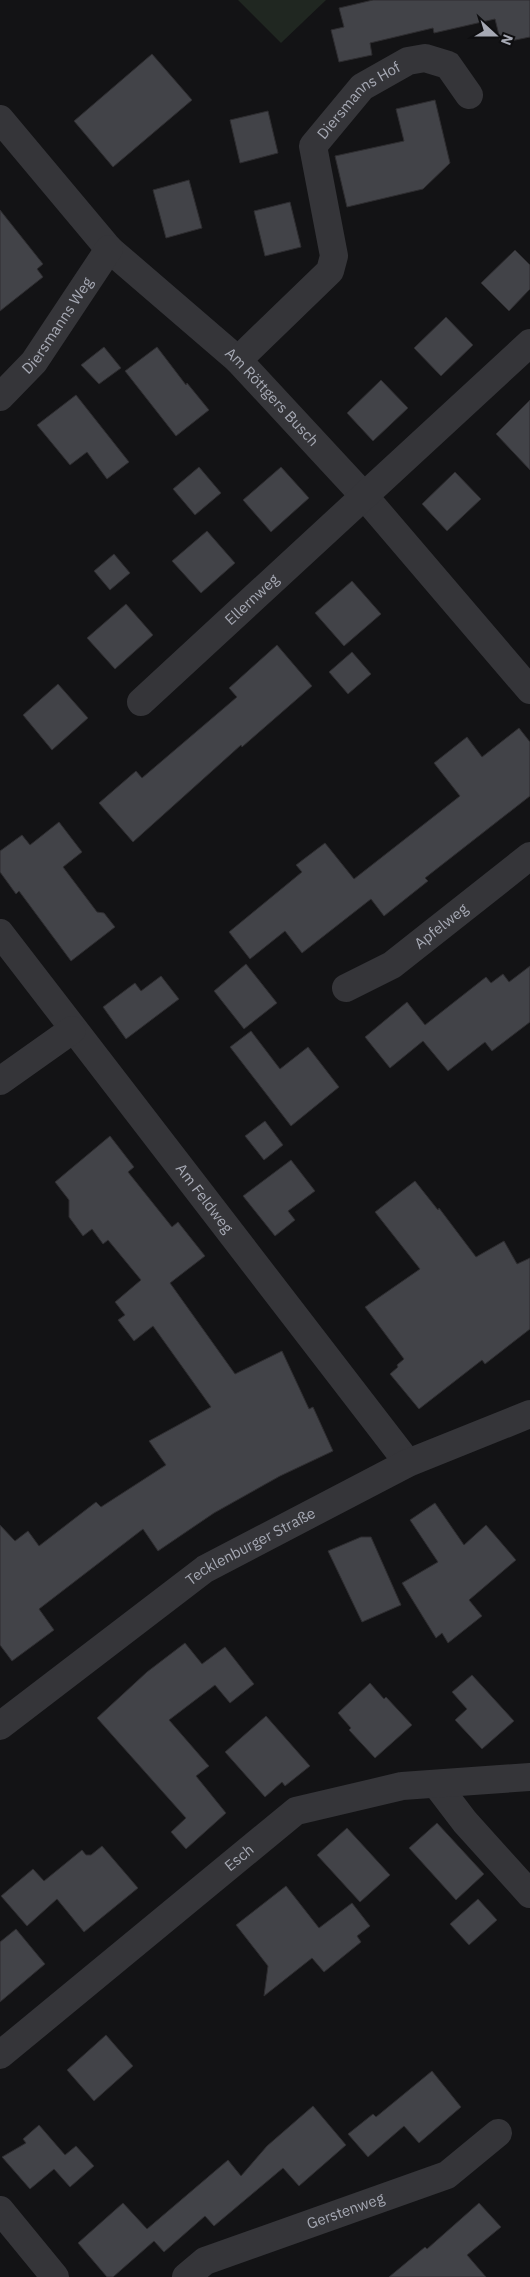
<svg xmlns="http://www.w3.org/2000/svg" width="530" height="2277" font-family="'IBM Plex Sans',sans-serif">
  <style>
    .green { fill: #202721 }
    .building { fill: #424348; stroke: #2e2d30 }
    .lines { fill: none; stroke-linecap: round; stroke-linejoin: round }
    .minor { stroke: #353539; stroke-width: 28 }
    .labels { text-anchor: middle; stroke-width: 4.5; stroke-linejoin: round; paint-order: stroke }
    .street-label { font-size: 15px; fill: #a6a9b4; stroke: #0e0e10 }
  </style>
  <rect width="100%" height="100%" fill="#131315"/>
  <path class="green" d="M 238,0 L 326,0 L 281,43 Z"/>
  <g class="building">
    <path d="M 373,0 L 530,0 L 530,37 L 501,43 L 495,19 L 434,33 L 433,28 L 370,43 L 372,55 L 339,62 L 331,30 L 344,27 L 339,8 Z"/>
    <path d="M 152,54 L 192,100 L 113,167 L 74,121 Z"/>
    <path d="M 435,100 L 450,163 L 423,189 L 347,207 L 335,156 L 404,141 L 396,109 Z"/>
    <path d="M 268,111 L 278,153 L 240,163 L 230,120 Z"/>
    <path d="M 189,180 L 202,228 L 166,238 L 153,190 Z"/>
    <path d="M 290,202 L 301,247 L 265,256 L 254,211 Z"/>
    <path d="M 0,210 L 43,264 L 37,269 L 43,277 L 0,311 Z"/>
    <path d="M 515,250 L 530,265 L 530,289 L 509,311 L 481,283 Z"/>
    <path d="M 446,317 L 473,345 L 441,376 L 414,348 Z"/>
    <path d="M 104,347 L 121,368 L 99,384 L 81,365 Z"/>
    <path d="M 157,347 L 186,385 L 187,383 L 209,410 L 176,436 L 125,371 Z"/>
    <path d="M 381,380 L 408,408 L 373,441 L 347,413 Z"/>
    <path d="M 76,395 L 129,462 L 107,479 L 87,452 L 70,465 L 37,425 Z"/>
    <path d="M 530,400 L 530,470 L 496,434 Z"/>
    <path d="M 199,467 L 221,493 L 195,515 L 173,489 Z"/>
    <path d="M 281,467 L 309,498 L 271,532 L 243,500 Z"/>
    <path d="M 455,472 L 481,499 L 447,531 L 422,504 Z"/>
    <path d="M 207,531 L 235,563 L 201,593 L 172,561 Z"/>
    <path d="M 114,554 L 130,573 L 110,590 L 94,571 Z"/>
    <path d="M 352,581 L 381,614 L 344,646 L 315,613 Z"/>
    <path d="M 126,604 L 153,635 L 115,669 L 87,638 Z"/>
    <path d="M 277,645 L 312,686 L 242,747 L 241,745 L 133,842 L 99,803 L 136,771 L 142,778 L 237,697 L 229,688 Z"/>
    <path d="M 352,652 L 371,674 L 348,694 L 329,672 Z"/>
    <path d="M 58,684 L 88,718 L 52,750 L 23,715 Z"/>
    <path d="M 519,728 L 530,742 L 530,796 L 425,878 L 428,881 L 384,916 L 371,899 L 302,953 L 285,931 L 250,959 L 229,932 L 302,872 L 296,865 L 325,843 L 354,879 L 460,796 L 434,763 L 467,737 L 482,757 Z"/>
    <path d="M 59,822 L 82,852 L 63,867 L 97,912 L 104,913 L 115,927 L 71,961 L 19,891 L 16,894 L 0,872 L 0,851 L 22,835 L 30,845 Z"/>
    <path d="M 246,964 L 277,1003 L 244,1029 L 214,991 Z"/>
    <path d="M 530,966 L 530,1022 L 492,1051 L 485,1042 L 448,1071 L 423,1041 L 390,1068 L 365,1037 L 407,1002 L 425,1025 L 486,977 L 491,983 L 503,974 L 509,982 Z"/>
    <path d="M 161,976 L 179,999 L 126,1039 L 103,1007 L 135,983 L 141,991 Z"/>
    <path d="M 251,1031 L 280,1069 L 308,1047 L 339,1087 L 291,1126 L 230,1047 Z"/>
    <path d="M 265,1121 L 283,1145 L 264,1160 L 245,1136 Z"/>
    <path d="M 110,1136 L 134,1167 L 128,1172 L 172,1227 L 178,1222 L 205,1256 L 170,1283 L 235,1374 L 282,1351 L 309,1409 L 313,1407 L 333,1451 L 280,1476 L 214,1513 L 158,1551 L 143,1529 L 39,1609 L 54,1630 L 12,1661 L 0,1645 L 0,1525 L 15,1541 L 28,1531 L 39,1546 L 96,1502 L 101,1507 L 166,1465 L 149,1441 L 211,1407 L 153,1326 L 134,1341 L 118,1320 L 125,1315 L 115,1302 L 141,1280 L 108,1240 L 103,1244 L 92,1229 L 83,1236 L 69,1217 L 69,1200 L 55,1182 Z"/>
    <path d="M 291,1160 L 315,1191 L 288,1211 L 295,1220 L 275,1236 L 243,1196 Z"/>
    <path d="M 415,1181 L 438,1210 L 439,1208 L 476,1257 L 504,1241 L 517,1264 L 530,1258 L 530,1329 L 485,1364 L 482,1360 L 419,1409 L 390,1374 L 398,1367 L 397,1365 L 404,1359 L 365,1307 L 420,1269 L 375,1212 Z"/>
    <path d="M 435,1503 L 464,1545 L 486,1525 L 516,1560 L 469,1600 L 482,1616 L 448,1643 L 442,1633 L 436,1638 L 402,1583 L 438,1562 L 410,1520 Z"/>
    <path d="M 361,1537 L 371,1537 L 401,1605 L 362,1622 L 328,1551 Z"/>
    <path d="M 185,1643 L 202,1664 L 225,1647 L 254,1684 L 230,1703 L 215,1685 L 169,1720 L 209,1766 L 196,1776 L 226,1813 L 186,1849 L 171,1832 L 186,1818 L 97,1718 L 147,1672 Z"/>
    <path d="M 472,1675 L 514,1721 L 482,1749 L 455,1720 L 467,1709 L 452,1692 Z"/>
    <path d="M 370,1683 L 384,1699 L 386,1697 L 412,1725 L 375,1758 L 349,1730 L 351,1728 L 338,1713 Z"/>
    <path d="M 266,1716 L 310,1766 L 285,1786 L 282,1782 L 265,1797 L 225,1752 Z"/>
    <path d="M 437,1823 L 484,1874 L 456,1900 L 409,1848 Z"/>
    <path d="M 347,1828 L 390,1875 L 360,1902 L 317,1855 Z"/>
    <path d="M 102,1846 L 138,1888 L 84,1932 L 57,1899 L 27,1926 L 1,1896 L 33,1869 L 44,1881 L 82,1850 L 86,1855 L 91,1855 Z"/>
    <path d="M 286,1886 L 319,1928 L 352,1903 L 370,1926 L 357,1936 L 361,1942 L 324,1972 L 312,1958 L 264,1996 L 268,1966 L 236,1925 Z"/>
    <path d="M 478,1899 L 497,1920 L 469,1945 L 450,1924 Z"/>
    <path d="M 16,1929 L 45,1964 L 0,2002 L 0,1942 Z"/>
    <path d="M 106,2035 L 133,2066 L 94,2101 L 67,2070 Z"/>
    <path d="M 432,2071 L 461,2107 L 419,2143 L 404,2126 L 368,2157 L 348,2134 L 373,2114 L 376,2117 Z"/>
    <path d="M 313,2106 L 346,2145 L 299,2186 L 283,2168 L 214,2226 L 205,2216 L 164,2252 L 154,2241 L 113,2277 L 107,2277 L 78,2243 L 123,2203 L 147,2229 L 228,2160 L 241,2176 L 267,2146 Z"/>
    <path d="M 39,2125 L 65,2155 L 76,2146 L 94,2166 L 70,2187 L 54,2169 L 30,2189 L 2,2157 L 26,2143 L 23,2139 Z"/>
    <path d="M 479,2203 L 501,2227 L 467,2255 L 486,2277 L 389,2277 L 425,2247 L 427,2249 Z"/>
  </g>
  <g class="lines">
    <g class="minor">
      <path id="s1" d="M 0,119 L 109,249 L 238,360 L 365,497 L 530,690"/>
      <path id="s2" d="M 238,360 L 330,271 L 334,256 L 313,146 L 362,87 L 408,61 L 425,58 L 448,65 L 469,95"/>
      <path id="s3" d="M 0,397 L 34,362 L 109,249"/>
      <path id="s4" d="M 141,702 L 530,343"/>
      <path id="s5" d="M 0,933 L 408,1463"/>
      <path id="s6" d="M 346,988 L 392,965 L 530,856"/>
      <path d="M 0,1081 L 72,1030"/>
      <path id="s7" d="M 0,1726 L 205,1569 L 408,1463 L 530,1414"/>
      <path d="M 436,1784 L 465,1822 L 530,1894"/>
      <path id="s8" d="M 0,2055 L 296,1811 L 402,1786 L 530,1777"/>
      <path d="M 0,2210 L 55,2277"/>
      <path id="s9" d="M 186,2277 L 205,2261 L 447,2175 L 498,2133"/>
    </g>
  </g>
  <g class="labels">
    <g class="street-label">
      <text dy="5" stroke="none"><textPath href="#s2" startOffset="321">Diersmanns Hof</textPath></text>
      <text dy="5" stroke="none"><textPath href="#s3" startOffset="92">Diersmanns Weg</textPath></text>
      <text dy="5" stroke="none"><textPath href="#s1" startOffset="390">Am Röttgers Busch</textPath></text>
      <text dy="5" stroke="none"><textPath href="#s4" startOffset="151">Ellernweg</textPath></text>
      <text dy="5" stroke="none"><textPath href="#s6" startOffset="114">Apfelweg</textPath></text>
      <text dy="5" stroke="none"><textPath href="#s5" startOffset="335">Am Feldweg</textPath></text>
      <text dy="5" stroke="none"><textPath href="#s7" startOffset="309">Tecklenburger Straße</textPath></text>
      <text dy="5" stroke="none"><textPath href="#s8" startOffset="310">Esch</textPath></text>
      <text dy="5" stroke="none"><textPath href="#s9" startOffset="174">Gerstenweg</textPath></text>
    </g>
  </g>
  <g transform="translate(495 35) rotate(111)" stroke="#0e0e10" stroke-width="4" paint-order="stroke">
  <path d="M0-4L9 19L0 12L-9 19Z" fill="#a6a9b4"/>
  <text y="-8" font-size="14" font-weight="bold" text-anchor="middle" fill="#a6a9b4">N</text>
  </g>
</svg>
